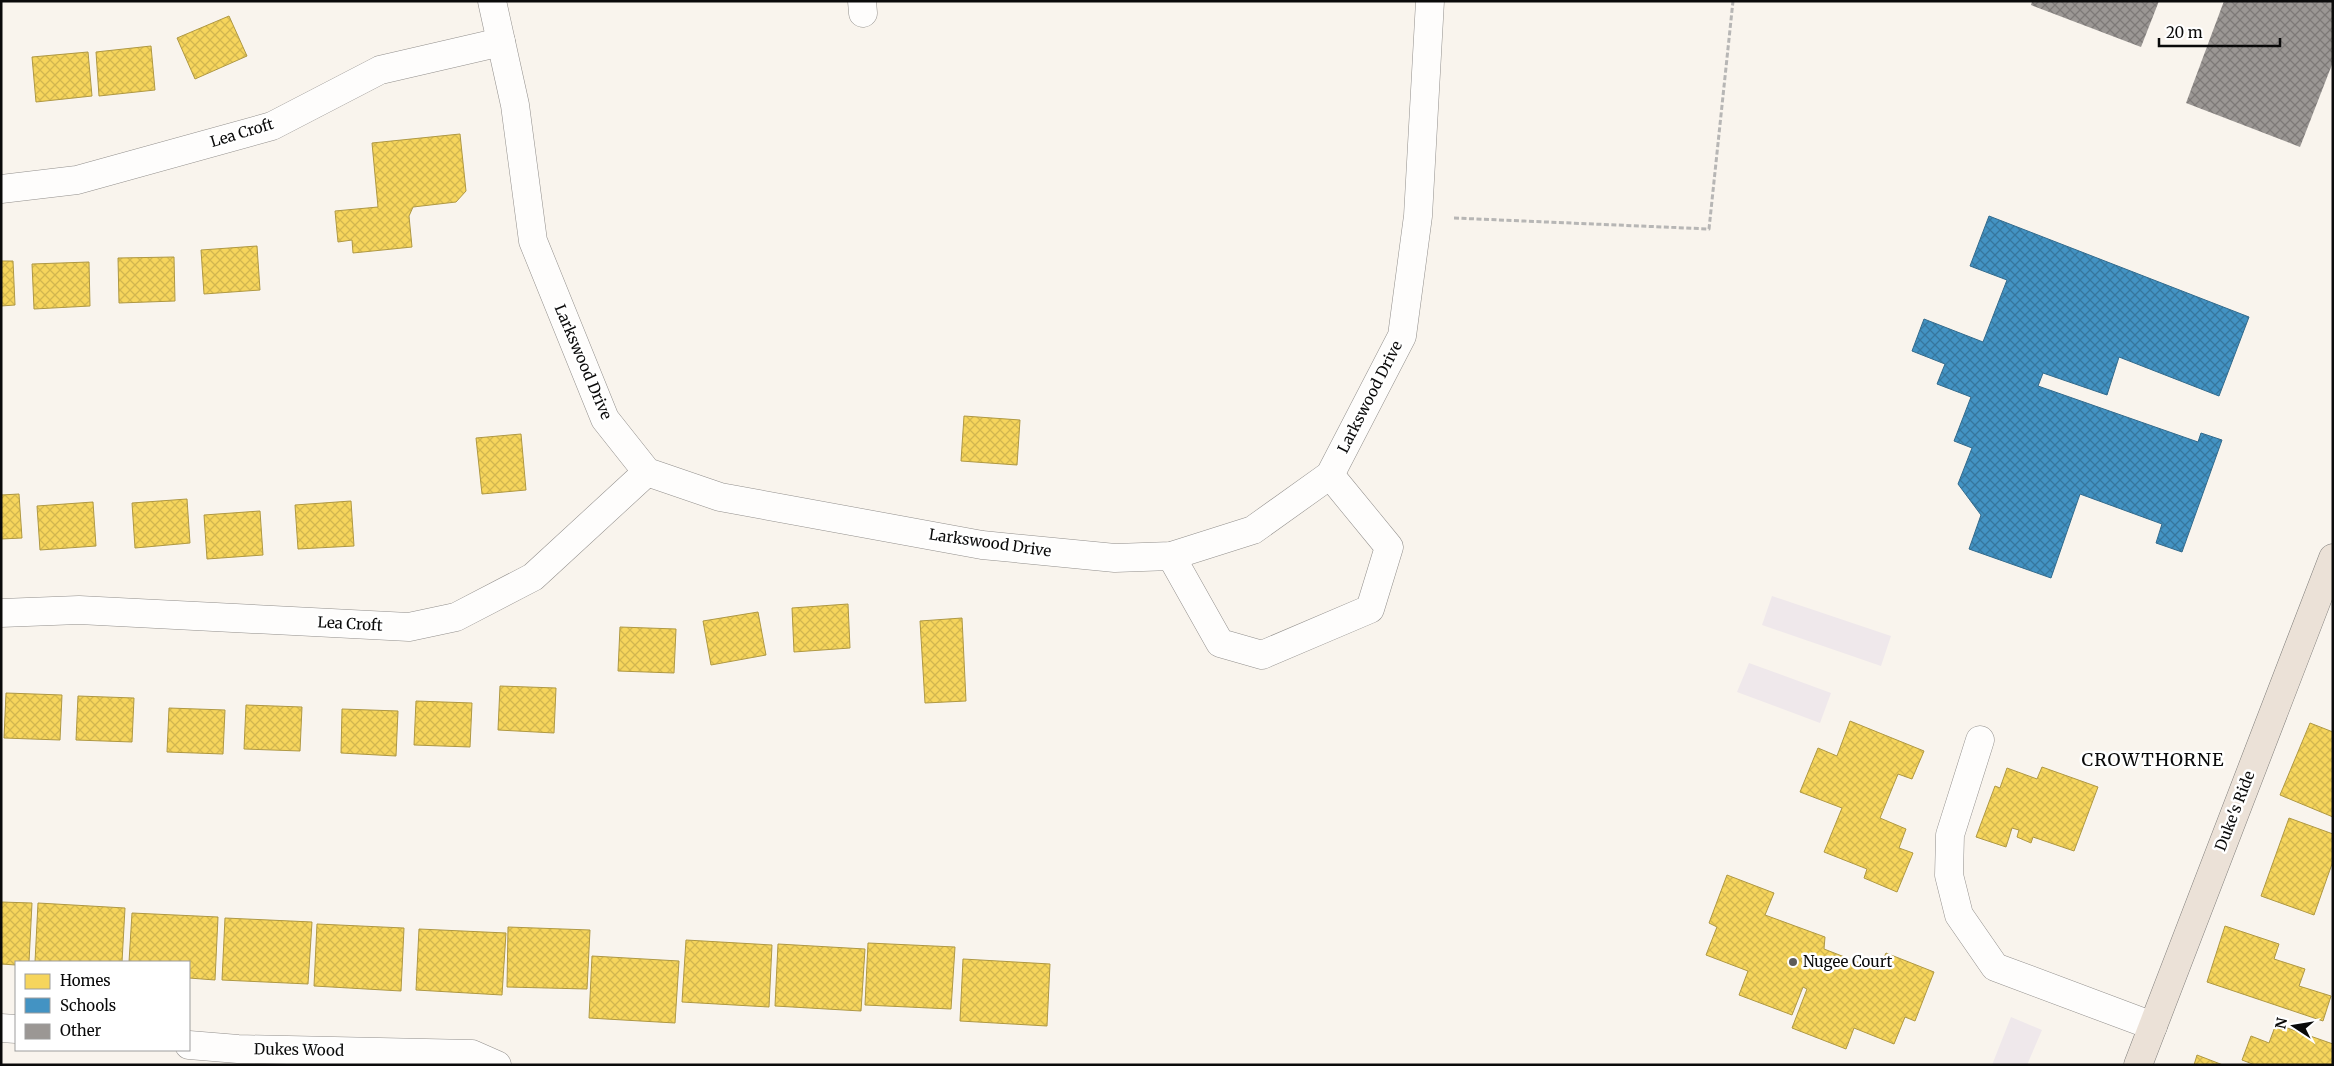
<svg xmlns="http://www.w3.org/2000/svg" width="2334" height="1066" font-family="Merriweather,serif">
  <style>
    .industrial { fill: #efe8eb }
    .homes { fill: url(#homes-cross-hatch); stroke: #af9843 }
    .schools { fill: url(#schools-cross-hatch); stroke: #326a8c }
    .building { fill: url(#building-cross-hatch) }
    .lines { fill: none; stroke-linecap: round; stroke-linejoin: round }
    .minor-casing { stroke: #928f8c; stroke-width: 29 }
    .major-casing { stroke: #7f7d7a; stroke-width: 29 }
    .path { stroke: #b7b6b5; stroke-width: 3; stroke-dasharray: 5 2.5; stroke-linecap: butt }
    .minor { stroke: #fefdfc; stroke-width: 28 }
    .major { stroke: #ebe1d7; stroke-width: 28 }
    .poi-dot { fill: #5e5c59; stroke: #fff; stroke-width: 2 }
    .labels { text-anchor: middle; stroke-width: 5; stroke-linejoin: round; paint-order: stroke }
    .street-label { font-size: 15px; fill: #0a0a0a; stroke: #fff }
    .poi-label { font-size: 15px; fill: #0a0a0a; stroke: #fff; text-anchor: start }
    .quarter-label { font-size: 18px; letter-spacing: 1px; fill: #0a0a0a; stroke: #fff }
  </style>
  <defs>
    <pattern id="homes-cross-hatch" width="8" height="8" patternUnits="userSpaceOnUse" patternTransform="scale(1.25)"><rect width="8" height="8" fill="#f6d55c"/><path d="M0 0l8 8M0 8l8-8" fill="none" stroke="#d2b64f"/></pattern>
    <pattern id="schools-cross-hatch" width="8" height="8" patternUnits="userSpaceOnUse" patternTransform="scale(1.25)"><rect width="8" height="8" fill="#4393c3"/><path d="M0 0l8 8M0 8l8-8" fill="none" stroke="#36769d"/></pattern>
    <pattern id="building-cross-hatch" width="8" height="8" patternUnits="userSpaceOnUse" patternTransform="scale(1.25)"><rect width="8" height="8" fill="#9b9794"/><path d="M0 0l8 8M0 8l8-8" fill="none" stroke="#7d7977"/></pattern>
  </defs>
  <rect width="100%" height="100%" fill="#f9f4ed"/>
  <g class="industrial">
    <path d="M 1772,596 L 1891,636 L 1881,666 L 1762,625 Z"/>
    <path d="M 1749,663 L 1831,693 L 1820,723 L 1737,692 Z"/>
    <path d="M 2011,1017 L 2042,1030 L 2027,1065 L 1992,1065 Z"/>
  </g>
  <g class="homes">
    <path d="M 229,16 L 247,56 L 195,79 L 177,38 Z"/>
    <path d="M 151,46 L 155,90 L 99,96 L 96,52 Z"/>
    <path d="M 88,52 L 92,96 L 36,102 L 32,57 Z"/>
    <path d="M 460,134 L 466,191 L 456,202 L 413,207 L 409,216 L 412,247 L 353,253 L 352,240 L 338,242 L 335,211 L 378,207 L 372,143 Z"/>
    <path d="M 257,246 L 260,290 L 204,294 L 201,250 Z"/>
    <path d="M 174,257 L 175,301 L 119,303 L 118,258 Z"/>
    <path d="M 1,261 L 13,261 L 15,305 L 1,306 Z"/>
    <path d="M 89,262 L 90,306 L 34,309 L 32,264 Z"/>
    <path d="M 964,416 L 1020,420 L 1017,465 L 961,461 Z"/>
    <path d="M 521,434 L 526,490 L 482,494 L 476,438 Z"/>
    <path d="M 19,494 L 22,538 L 1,539 L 1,495 Z"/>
    <path d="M 187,499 L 190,543 L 135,548 L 132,503 Z"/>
    <path d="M 351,501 L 354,546 L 298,549 L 295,505 Z"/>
    <path d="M 93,502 L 96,546 L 40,550 L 37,506 Z"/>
    <path d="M 260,511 L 263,555 L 207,559 L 204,515 Z"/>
    <path d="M 848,604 L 850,648 L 794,652 L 792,608 Z"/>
    <path d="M 758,612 L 766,655 L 711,665 L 703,621 Z"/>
    <path d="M 962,618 L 966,701 L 925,703 L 920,621 Z"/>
    <path d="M 620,627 L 676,629 L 674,673 L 618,671 Z"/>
    <path d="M 500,686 L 556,688 L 554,733 L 498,730 Z"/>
    <path d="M 6,693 L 62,695 L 60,740 L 4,738 Z"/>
    <path d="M 78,696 L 134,698 L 132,742 L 76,740 Z"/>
    <path d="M 416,701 L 472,703 L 470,747 L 414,745 Z"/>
    <path d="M 246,705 L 302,707 L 300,751 L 244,749 Z"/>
    <path d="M 169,708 L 225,710 L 223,754 L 167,752 Z"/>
    <path d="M 342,709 L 398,711 L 396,756 L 341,753 Z"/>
    <path d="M 1850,721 L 1924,751 L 1912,779 L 1898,774 L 1880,818 L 1906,829 L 1899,848 L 1913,853 L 1897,892 L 1864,878 L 1867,869 L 1824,852 L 1842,808 L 1800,792 L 1818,748 L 1837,756 Z"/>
    <path d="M 2310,723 L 2333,732 L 2333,817 L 2280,795 Z"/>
    <path d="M 2042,767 L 2098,787 L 2074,851 L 2033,837 L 2031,843 L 2017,837 L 2019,830 L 2012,828 L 2006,847 L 1976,837 L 1995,786 L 2000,788 L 2007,768 L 2037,779 Z"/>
    <path d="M 2289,818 L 2333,834 L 2333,861 L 2314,915 L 2261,896 Z"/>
    <path d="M 1727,875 L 1774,893 L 1765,915 L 1825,937 L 1824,949 L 1878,970 L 1886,953 L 1934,972 L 1915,1021 L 1905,1017 L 1894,1044 L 1854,1028 L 1846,1049 L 1792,1028 L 1807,989 L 1803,987 L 1792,1015 L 1739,995 L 1748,971 L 1706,955 L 1717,927 L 1709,923 Z"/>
    <path d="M 1,902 L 32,903 L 29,962 L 16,962 L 16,965 L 1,964 Z"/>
    <path d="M 38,903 L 125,908 L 122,962 L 35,962 Z"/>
    <path d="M 132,913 L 218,917 L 215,980 L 189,978 L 189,962 L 129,962 Z"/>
    <path d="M 225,918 L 312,922 L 308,984 L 222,980 Z"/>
    <path d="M 317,924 L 404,928 L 401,991 L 314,986 Z"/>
    <path d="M 2225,926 L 2279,944 L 2274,959 L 2305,969 L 2299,986 L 2331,996 L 2323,1021 L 2207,982 Z"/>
    <path d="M 508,927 L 590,930 L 587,989 L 507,987 Z"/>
    <path d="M 419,929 L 506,933 L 502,995 L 416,990 Z"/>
    <path d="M 686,940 L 772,945 L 769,1007 L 682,1002 Z"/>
    <path d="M 868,943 L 955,947 L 951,1009 L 865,1005 Z"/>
    <path d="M 778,944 L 865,949 L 861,1011 L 775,1006 Z"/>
    <path d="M 592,956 L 679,961 L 675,1023 L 589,1018 Z"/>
    <path d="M 963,959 L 1050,964 L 1047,1026 L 960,1021 Z"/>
    <path d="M 2276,1024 L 2333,1044 L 2333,1065 L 2255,1065 L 2242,1060 L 2251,1036 L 2269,1043 Z"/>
    <path d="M 2197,1055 L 2223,1065 L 2194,1065 Z"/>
  </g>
  <path class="schools" d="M 1989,216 L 2249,317 L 2219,396 L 2119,357 L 2107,395 L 2043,373 L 2038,386 L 2198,442 L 2201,433 L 2222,440 L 2182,552 L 2156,543 L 2162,524 L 2080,494 L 2051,578 L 1969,549 L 1981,515 L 1958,484 L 1972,448 L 1954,441 L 1971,397 L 1937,384 L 1945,364 L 1912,351 L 1924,319 L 1983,342 L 2007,280 L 1970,266 Z"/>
  <g class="building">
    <path d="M 2032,1 L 2159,1 L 2141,47 L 2031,5 Z"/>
    <path d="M 2224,1 L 2333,1 L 2333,62 L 2300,147 L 2186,103 Z"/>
  </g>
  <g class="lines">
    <g class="minor-casing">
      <g id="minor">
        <path d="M 492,1 L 515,105 L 533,241 L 605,419 L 647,472 L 720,497 L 982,545 L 1115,558 L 1171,556 L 1253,530 L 1330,475 L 1402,336 L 1418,216 L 1430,1"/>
        <path d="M 862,1 L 863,13"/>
        <path d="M 1,189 L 77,180 L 272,126 L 380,70 L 501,42"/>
        <path d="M 1171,556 L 1220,643 L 1262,655 L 1370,609 L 1389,547 L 1330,475"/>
        <path d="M 1,613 L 79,610 L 409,627 L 456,617 L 533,577 L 647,472"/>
        <path d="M 1980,740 L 1950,835 L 1949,875 L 1959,915 L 1995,967 L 2153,1026"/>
        <path d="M 1,1028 L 16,1029"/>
        <path d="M 189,1045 L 238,1049 L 472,1054 L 497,1065"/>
      </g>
    </g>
    <g class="major-casing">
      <path id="major" d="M 2138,1065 L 2333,558"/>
    </g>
    <path class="path" d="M 1454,218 L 1709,229 L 1733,1"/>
    <use href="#minor" class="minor"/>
    <use href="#major" class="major"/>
  </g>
  <circle class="poi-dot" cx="1793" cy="962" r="5"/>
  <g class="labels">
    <g class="street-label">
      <text transform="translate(242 133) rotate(-17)" y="5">Lea Croft</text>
      <text transform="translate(583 362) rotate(67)" y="5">Larkswood Drive</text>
      <text transform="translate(1370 397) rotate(-63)" y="5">Larkswood Drive</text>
      <text transform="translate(990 543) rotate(8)" y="5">Larkswood Drive</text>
      <text transform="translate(350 624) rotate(3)" y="5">Lea Croft</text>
      <text transform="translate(2235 811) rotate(-69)" y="5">Duke's Ride</text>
      <text transform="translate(299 1050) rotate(1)" y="5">Dukes Wood</text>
    </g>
    <g class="poi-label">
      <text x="1803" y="967">Nugee Court</text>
    </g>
    <g class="quarter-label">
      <text x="2153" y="766">CROWTHORNE</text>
    </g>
  </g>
  <rect width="2334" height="1066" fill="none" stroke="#0a0a0a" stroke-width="5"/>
  <rect x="15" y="961" width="175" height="90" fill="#ffffff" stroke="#9d9d9d"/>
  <rect x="25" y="974" width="25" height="15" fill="#f6d55c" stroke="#9d9d9d"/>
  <text x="60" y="986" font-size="15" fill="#0a0a0a">Homes</text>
  <rect x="25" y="998" width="25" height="15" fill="#4393c3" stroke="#9d9d9d"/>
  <text x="60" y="1011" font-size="15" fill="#0a0a0a">Schools</text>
  <rect x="25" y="1024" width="25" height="15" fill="#9b9794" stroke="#9d9d9d"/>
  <text x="60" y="1036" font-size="15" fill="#0a0a0a">Other</text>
  <g transform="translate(2294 1026) rotate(282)" stroke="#ffffff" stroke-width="4" paint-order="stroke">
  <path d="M0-4L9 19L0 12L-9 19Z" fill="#0a0a0a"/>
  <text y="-8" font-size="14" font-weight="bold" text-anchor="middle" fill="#0a0a0a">N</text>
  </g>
  <path d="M2159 38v8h121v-8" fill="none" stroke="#0a0a0a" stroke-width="2.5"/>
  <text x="2166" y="38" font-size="15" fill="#0a0a0a" stroke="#ffffff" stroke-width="4" paint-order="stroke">20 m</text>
</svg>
